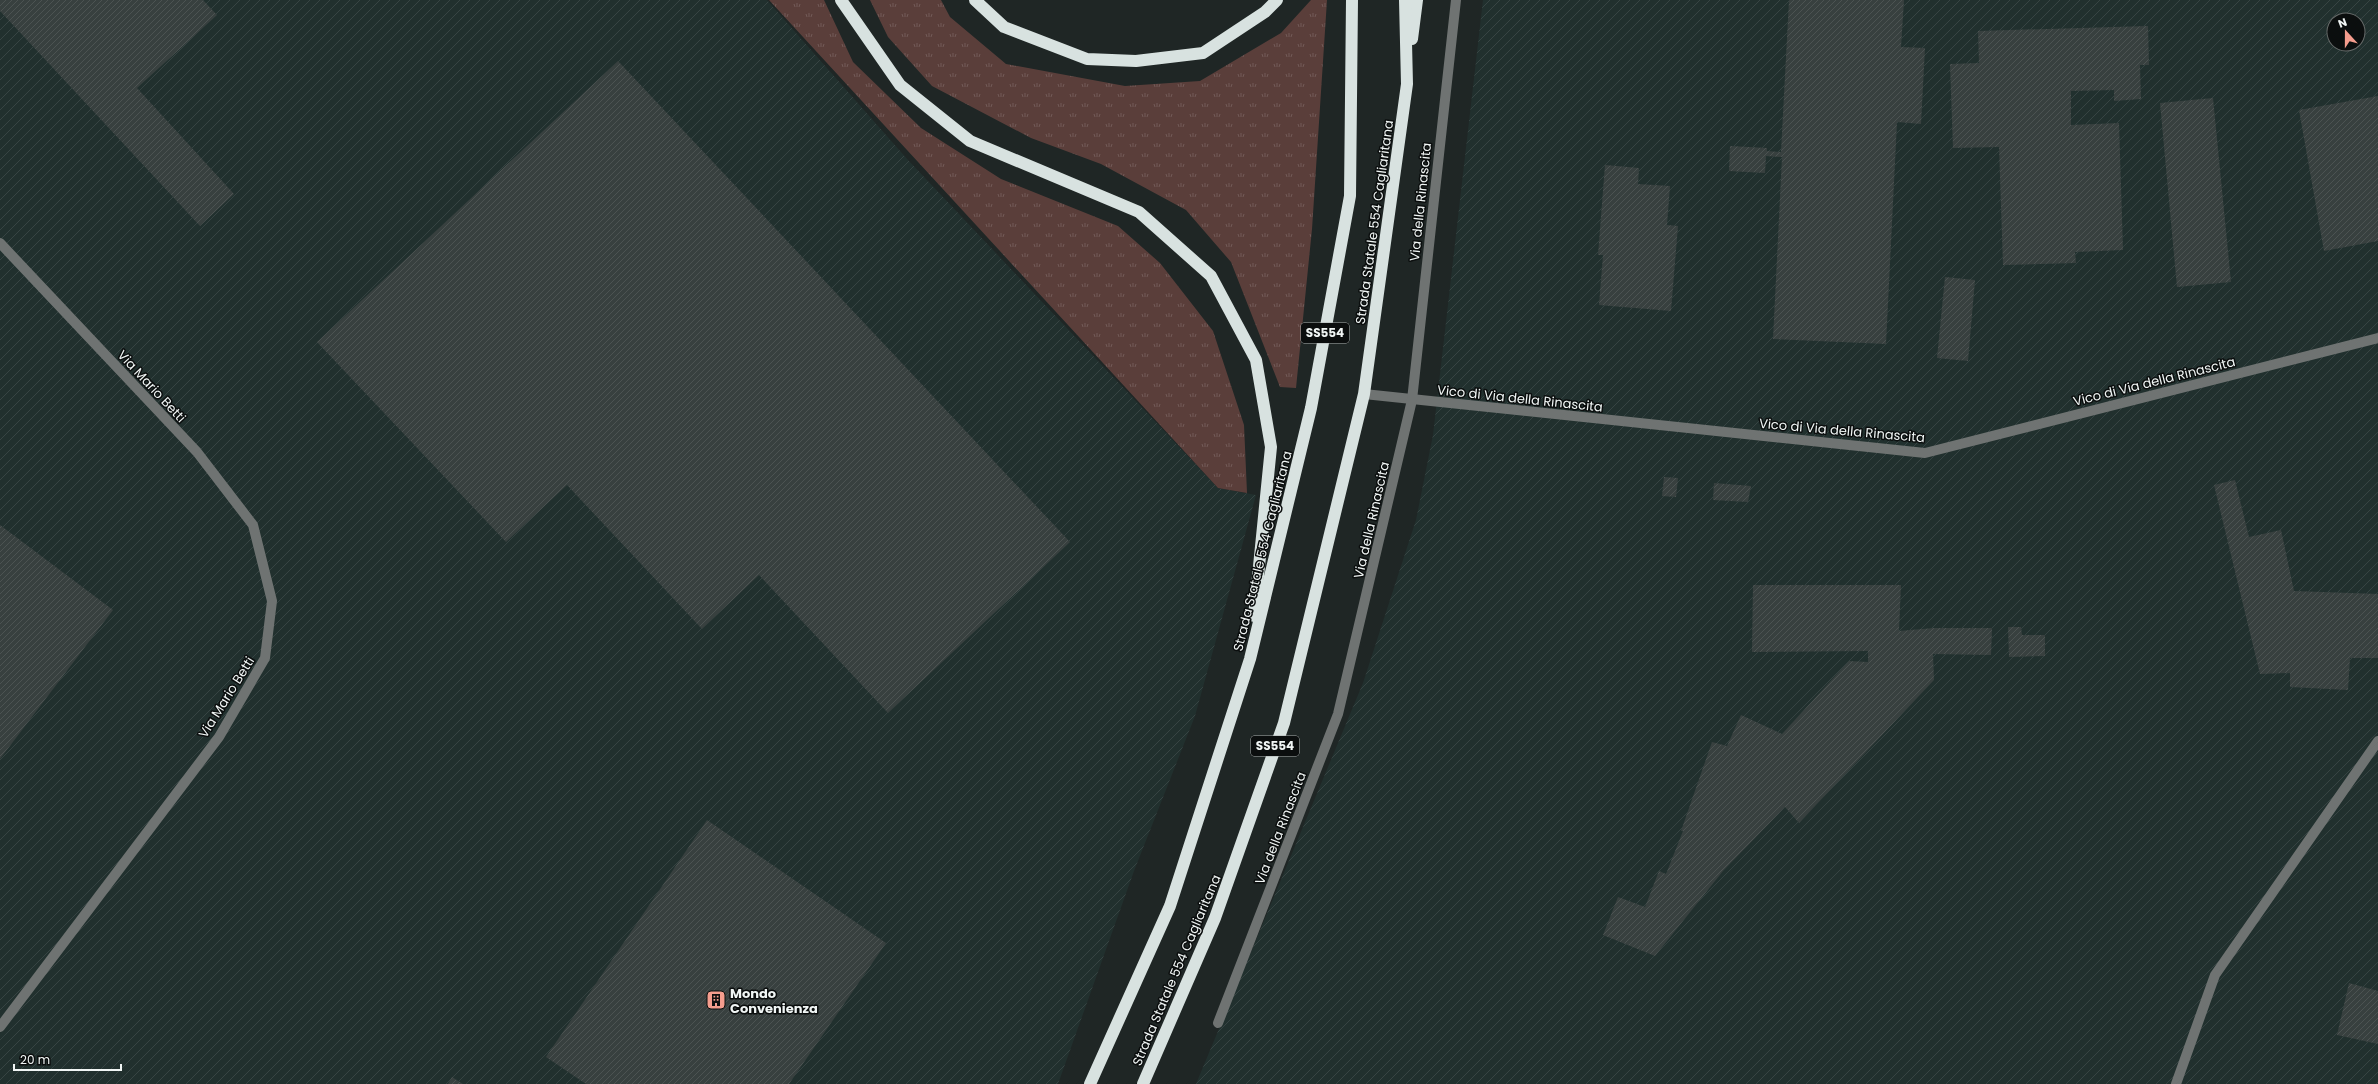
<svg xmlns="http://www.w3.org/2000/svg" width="2378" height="1084" font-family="Poppins,sans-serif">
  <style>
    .industrial { fill: url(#industrial-furrows); fill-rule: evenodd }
    .grass { fill: url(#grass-tufts) }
    .building { fill: url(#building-hatch) }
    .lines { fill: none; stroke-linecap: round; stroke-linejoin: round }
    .minor { stroke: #6f7372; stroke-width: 10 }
    .highway { stroke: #d8e2e0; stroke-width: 12 }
    .labels { text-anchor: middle; stroke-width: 3; stroke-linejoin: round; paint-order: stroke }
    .shield { fill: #0b0e0e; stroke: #acb0b0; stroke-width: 1 }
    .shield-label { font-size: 12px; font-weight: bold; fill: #f1f6f5 }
    .street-label { font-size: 13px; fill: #f1f6f5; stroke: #0b0e0e }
    .poi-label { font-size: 13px; font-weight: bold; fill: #f1f6f5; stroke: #0b0e0e; text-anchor: start }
  </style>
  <defs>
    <pattern id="industrial-furrows" width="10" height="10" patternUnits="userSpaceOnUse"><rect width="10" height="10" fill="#21302e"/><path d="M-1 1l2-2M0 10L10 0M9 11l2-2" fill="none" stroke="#374443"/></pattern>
    <pattern id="grass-tufts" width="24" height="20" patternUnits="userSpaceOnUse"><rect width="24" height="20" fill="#5a3e3a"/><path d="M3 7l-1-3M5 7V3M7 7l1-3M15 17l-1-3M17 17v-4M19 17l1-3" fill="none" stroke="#725a57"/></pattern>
    <pattern id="building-hatch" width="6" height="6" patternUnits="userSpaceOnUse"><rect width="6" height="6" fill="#38403f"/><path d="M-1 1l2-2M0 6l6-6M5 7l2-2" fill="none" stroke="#4c5352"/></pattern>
  </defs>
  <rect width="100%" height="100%" fill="#1f2625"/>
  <g class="industrial">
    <path d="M 0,0 L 767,0 L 908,160 L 1218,488 L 1256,495 L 1195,716 L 1134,871 L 1058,1084 L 0,1084 Z"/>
    <path d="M 1483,0 L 2378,0 L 2378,1084 L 1196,1084 L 1363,683 L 1416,520 L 1433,435 ZM 2334,20 L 2358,20 L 2358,44 L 2334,44 Z"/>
  </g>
  <g class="grass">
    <path d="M 769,0 L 824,0 L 853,62 L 921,128 L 1001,179 L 1118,226 L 1160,263 L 1213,331 L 1244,425 L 1247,493 L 1218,488 Z"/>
    <path d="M 870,0 L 941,0 L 950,17 L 1006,64 L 1125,86 L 1200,81 L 1281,33 L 1311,0 L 1327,0 L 1312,229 L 1296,388 L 1280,387 L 1231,262 L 1186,210 L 1101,164 L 1031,138 L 932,86 L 888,37 Z"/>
  </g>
  <g class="building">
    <path d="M 0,0 L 203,0 L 217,15 L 137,88 L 234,194 L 200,226 L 0,11 Z"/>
    <path d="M 1789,0 L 1904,0 L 1901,47 L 1925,48 L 1921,124 L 1897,122 L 1886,344 L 1773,339 L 1782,157 L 1766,156 L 1765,173 L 1729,171 L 1730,146 L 1767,148 L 1767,151 L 1781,152 Z"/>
    <path d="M 2148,26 L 2149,65 L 2140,65 L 2141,99 L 2114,101 L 2114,90 L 2071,91 L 2071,125 L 2119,123 L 2123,250 L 2075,252 L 2076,263 L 2003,265 L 1999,147 L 1953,148 L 1950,64 L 1979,63 L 1978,31 Z"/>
    <path d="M 618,61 L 1070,542 L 888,713 L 759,575 L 702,629 L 567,485 L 506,542 L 317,342 Z"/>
    <path d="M 2378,96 L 2378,241 L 2324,251 L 2299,110 Z"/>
    <path d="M 2213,98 L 2231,282 L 2177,287 L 2160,103 Z"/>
    <path d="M 1605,165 L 1639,168 L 1638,184 L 1670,186 L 1667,225 L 1678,226 L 1671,311 L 1599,305 L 1603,255 L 1598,255 Z"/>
    <path d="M 1945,277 L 1975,280 L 1968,361 L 1937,358 Z"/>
    <path d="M 1664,477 L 1678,478 L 1676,497 L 1662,496 Z"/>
    <path d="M 2235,480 L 2249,537 L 2281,530 L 2294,591 L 2378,594 L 2378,658 L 2350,658 L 2348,690 L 2290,687 L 2290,673 L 2260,674 L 2214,485 Z"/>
    <path d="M 1714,483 L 1751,486 L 1748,502 L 1713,500 Z"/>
    <path d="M 0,525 L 113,610 L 0,759 Z"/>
    <path d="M 1753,585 L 1901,585 L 1899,631 L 1934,628 L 1992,628 L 1991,655 L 1933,654 L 1934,680 L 1799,823 L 1785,807 L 1723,871 L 1655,956 L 1603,935 L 1618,897 L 1645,907 L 1659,871 L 1666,874 L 1683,831 L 1681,831 L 1712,742 L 1727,746 L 1741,715 L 1782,734 L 1849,661 L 1868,662 L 1868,651 L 1752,652 Z"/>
    <path d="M 2008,627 L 2021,627 L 2022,635 L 2045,635 L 2045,656 L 2009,657 Z"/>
    <path d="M 707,820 L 886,943 L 789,1084 L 586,1084 L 546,1057 Z"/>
    <path d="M 2349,983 L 2378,991 L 2378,1044 L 2337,1035 Z"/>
    <path d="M 452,1077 L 463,1084 L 448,1084 Z"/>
  </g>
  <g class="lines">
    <g class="minor">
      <path d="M 0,243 L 197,452 L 253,525 L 272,601 L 265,658 L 219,737 L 0,1027"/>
      <path d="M 1364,394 L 1925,453 L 2378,338"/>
      <path d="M 1218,1023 L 1338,714 L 1412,400 L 1456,0"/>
      <path d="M 2176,1084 L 2215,975 L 2378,741"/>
    </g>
    <g class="highway">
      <path d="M 841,0 L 900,85 L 970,141 L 1139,212 L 1211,276 L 1256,360 L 1271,447 L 1254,616"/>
      <path d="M 975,0 L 1004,27 L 1087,59 L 1136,61 L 1203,53 L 1265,12 L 1277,0"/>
      <path d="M 1412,39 L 1417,0"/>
      <path d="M 1090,1084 L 1170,906 L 1250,659 L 1311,408 L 1350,196 L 1352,0"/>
      <path d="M 1143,1084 L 1215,918 L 1284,723 L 1364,394 L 1407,84 L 1405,0"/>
    </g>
  </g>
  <defs>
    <g id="building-square" transform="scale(1)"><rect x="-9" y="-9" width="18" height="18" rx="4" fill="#f59d8e" stroke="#0b0e0e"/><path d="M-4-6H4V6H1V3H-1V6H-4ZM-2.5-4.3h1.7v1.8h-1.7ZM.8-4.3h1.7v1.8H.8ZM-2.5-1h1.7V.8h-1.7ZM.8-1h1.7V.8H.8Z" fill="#111"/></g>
  </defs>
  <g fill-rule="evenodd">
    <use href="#building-square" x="716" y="1000"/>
  </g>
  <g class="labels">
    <g class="shield">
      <rect x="1301" y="323" width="48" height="20" rx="3"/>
      <rect x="1251" y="736" width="48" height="20" rx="3"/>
    </g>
    <g class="shield-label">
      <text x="1325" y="337">SS554</text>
      <text x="1275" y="750">SS554</text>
    </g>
    <g class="street-label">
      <text transform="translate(1420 202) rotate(-84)" y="5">Via della Rinascita</text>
      <text transform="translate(1374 222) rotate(-82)" y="5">Strada Statale 554 Cagliaritana</text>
      <text transform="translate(2154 381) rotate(-14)" y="5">Vico di Via della Rinascita</text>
      <text transform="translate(152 386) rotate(47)" y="5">Via Mario Betti</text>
      <text transform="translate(1520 398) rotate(6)" y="5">Vico di Via della Rinascita</text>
      <text transform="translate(1842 430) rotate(5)" y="5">Vico di Via della Rinascita</text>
      <text transform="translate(1371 520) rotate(-77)" y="5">Via della Rinascita</text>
      <text transform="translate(1262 551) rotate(-76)" y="5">Strada Statale 554 Cagliaritana</text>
      <text transform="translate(226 697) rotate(-58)" y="5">Via Mario Betti</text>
      <text transform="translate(1280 828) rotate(-69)" y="5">Via della Rinascita</text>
      <text transform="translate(1176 970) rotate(-67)" y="5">Strada Statale 554 Cagliaritana</text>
    </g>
    <g class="poi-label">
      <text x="730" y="998">Mondo<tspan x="730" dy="15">Convenienza</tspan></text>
    </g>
  </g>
  <g transform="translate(2346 32) rotate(339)"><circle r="19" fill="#0b0e0e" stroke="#676b6a"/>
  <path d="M0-3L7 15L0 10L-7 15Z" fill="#f59d8e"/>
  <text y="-6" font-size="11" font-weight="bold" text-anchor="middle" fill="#f1f6f5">N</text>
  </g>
  <path d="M14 1064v6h107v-6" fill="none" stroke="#f1f6f5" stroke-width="2"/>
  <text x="20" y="1064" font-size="12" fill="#f1f6f5" stroke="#0b0e0e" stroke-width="3" paint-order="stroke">20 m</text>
</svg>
